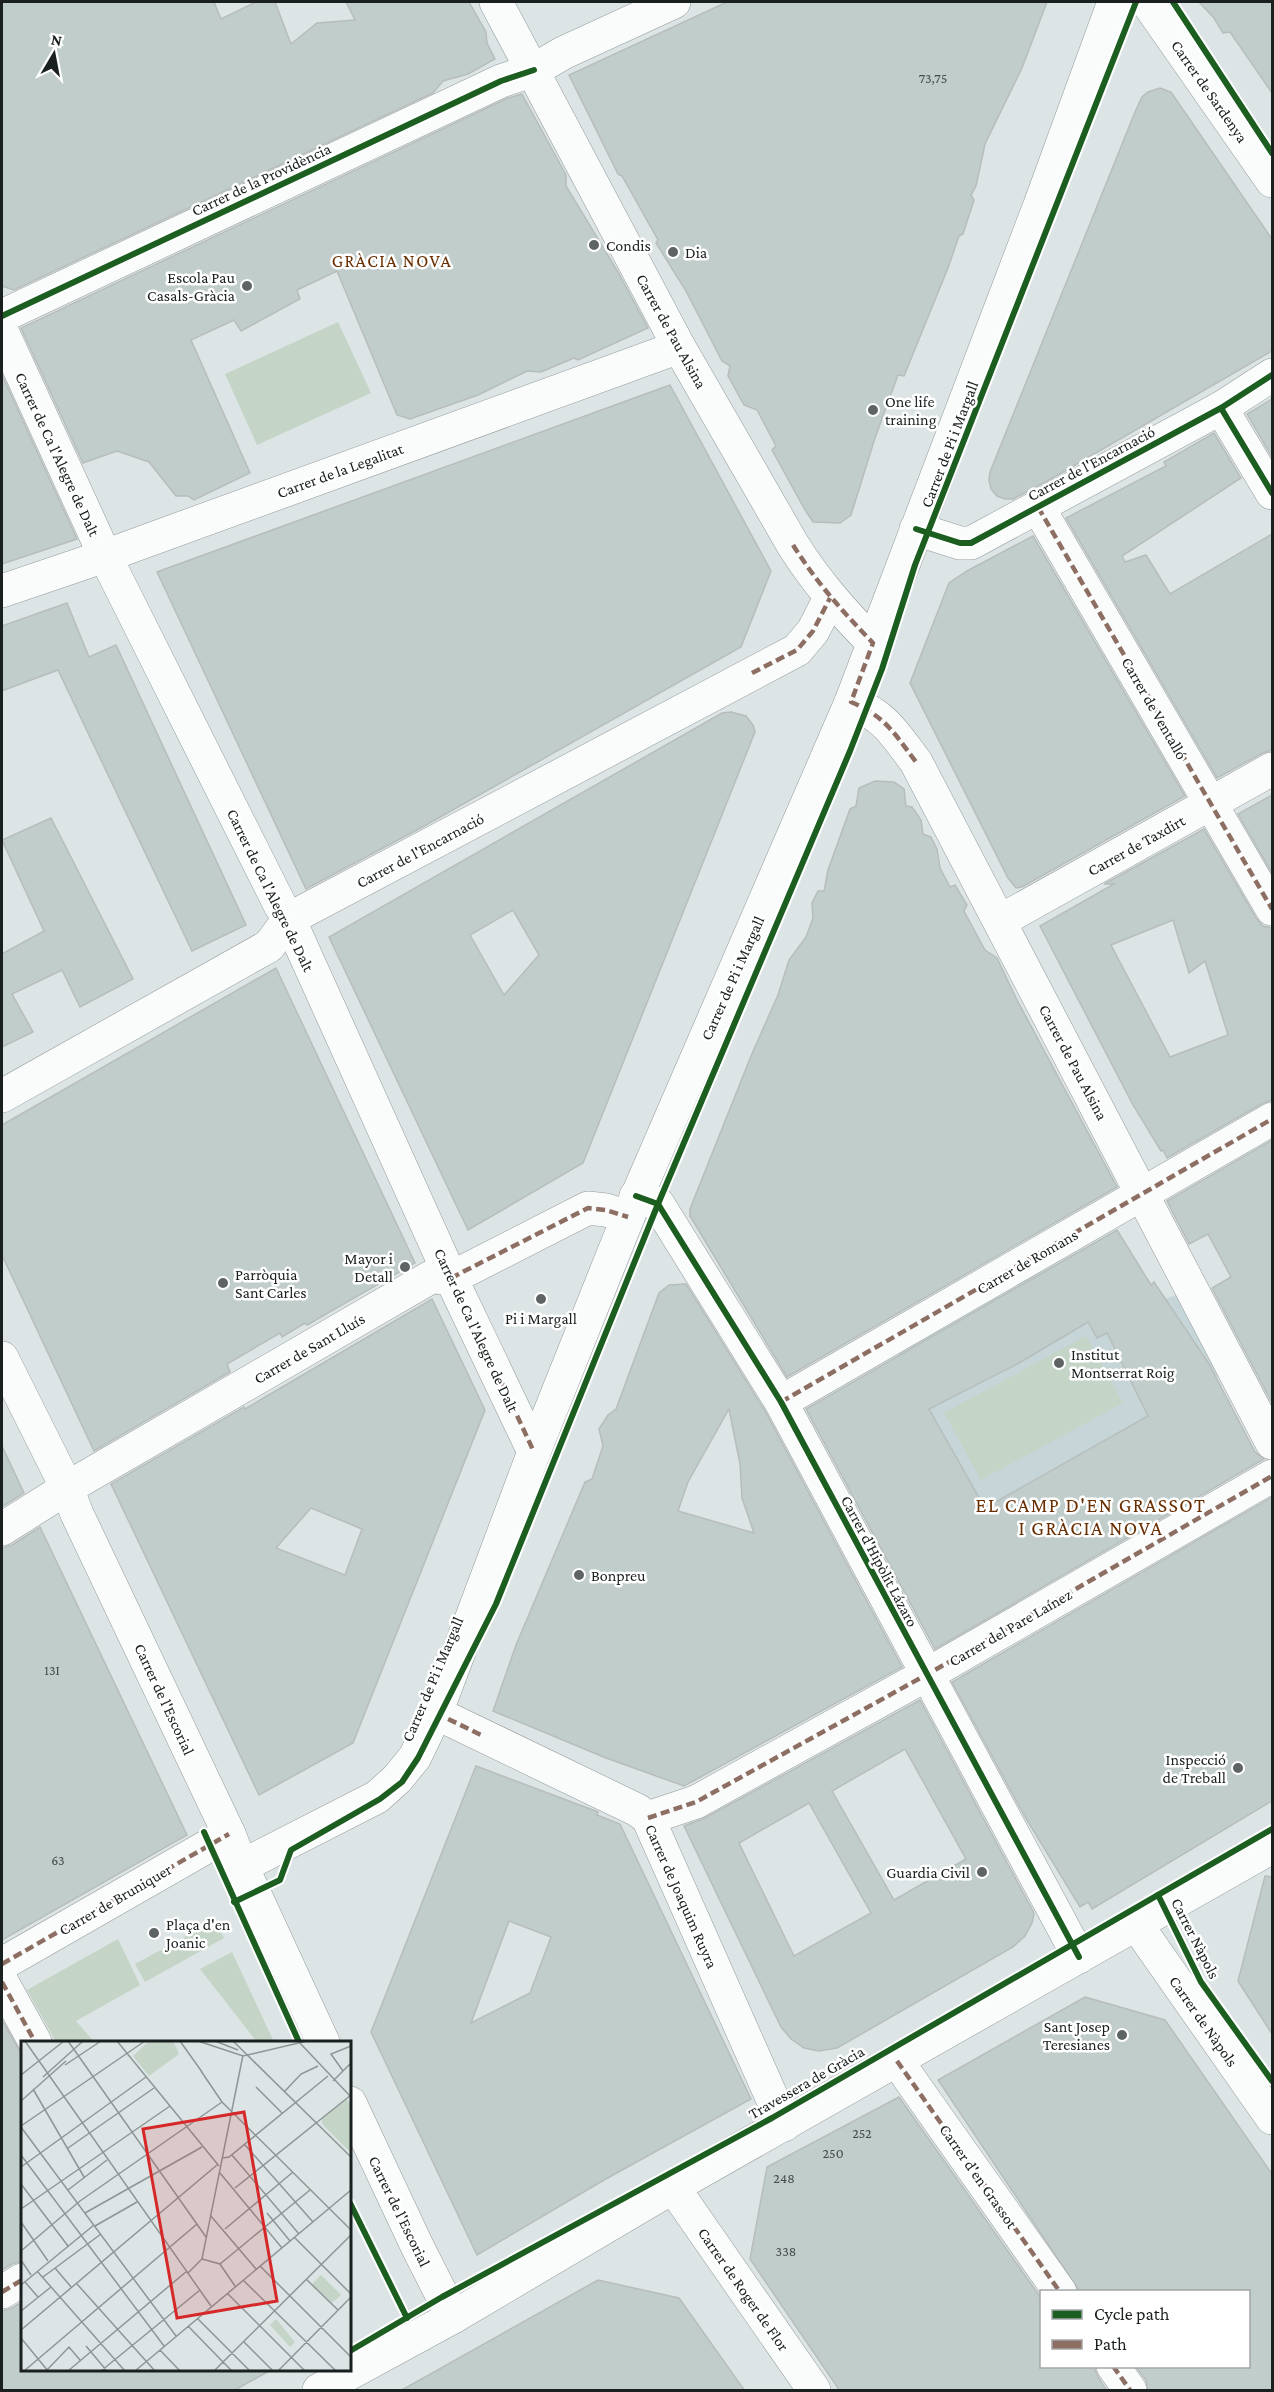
<svg xmlns="http://www.w3.org/2000/svg" width="1274" height="2392" font-family="'Crimson Pro',serif">
  <style>
    .built { fill: #c6d6d8 }
    .green { fill: #c4d4c7 }
    .building { fill: #c0cdcb; stroke: #b7bdbc; stroke-width: 1.5; fill-rule: evenodd }
    .lines { fill: none; stroke-linecap: round; stroke-linejoin: round }
    .street-casing { stroke: #959b9b; stroke-width: 34 }
    .secondary-casing { stroke: #959b9b; stroke-width: 34 }
    .street { stroke: #fafbfb; stroke-width: 33 }
    .secondary { stroke: #fafbfb; stroke-width: 33 }
    .quiet { stroke: #8d6e63; stroke-width: 4.5; stroke-dasharray: 9 4.5; stroke-linecap: butt }
    .cycleway-casing { stroke: #fff; stroke-width: 10 }
    .cycleway { stroke: #1b5e20; stroke-width: 6 }
    .poi-dot { fill: #5e6465; stroke: #fff; stroke-width: 2 }
    .labels { text-anchor: middle; stroke-width: 5; stroke-linejoin: round; paint-order: stroke }
    .number-label { font-size: 14px; fill: #444c4c }
    .street-label { font-size: 16px; fill: #1a1f20; stroke: #fff }
    .poi-label { font-size: 16px; fill: #1a1f20; stroke: #fff; text-anchor: start }
    .neighbourhood-label { font-size: 18px; letter-spacing: 1.5px; fill: #692e00; stroke: #fff }
    .quarter-label { font-size: 20px; letter-spacing: 1.5px; fill: #692e00; stroke: #fff }
    .inset-road { fill: none; stroke: #8e9596; stroke-width: 1.5 }
    .view { fill: #d62828; fill-opacity: 0.15; stroke: #d62828; stroke-width: 3 }
    .inset-edge { fill: none; stroke: #1a1f20; stroke-width: 3 }
  </style>
  <rect width="100%" height="100%" fill="#dce4e5"/>
  <path class="built" d="M 1117,1230 L 1150,1285 L 1154,1282 L 1165,1299 L 1176,1295 L 1221,1375 L 985,1508 L 897,1351 Z"/>
  <g class="green">
    <path d="M 338,322 L 371,393 L 257,445 L 225,374 Z"/>
    <path d="M 1086,1336 L 1123,1403 L 981,1480 L 944,1413 Z"/>
    <path d="M 214,1921 L 224,1938 L 145,1982 L 135,1964 Z"/>
    <path d="M 118,1939 L 140,1985 L 76,2021 L 94,2042 L 56,2042 L 27,1990 Z"/>
    <path d="M 232,1952 L 274,2042 L 257,2042 L 200,1969 Z"/>
  </g>
  <g class="building">
    <path d="M 2,2 L 214,2 L 221,19 L 256,2 L 275,2 L 291,44 L 317,23 L 355,20 L 346,2 L 469,2 L 486,32 L 487,43 L 495,59 L 468,74 L 443,81 L 433,93 L 14,290 L 2,286 Z"/>
    <path d="M 727,2 L 1047,2 L 1022,68 L 985,144 L 976,186 L 971,195 L 974,200 L 963,234 L 959,236 L 948,268 L 904,376 L 898,375 L 875,438 L 851,515 L 840,523 L 813,522 L 804,508 L 772,450 L 776,446 L 757,410 L 744,405 L 728,376 L 730,366 L 722,361 L 686,291 L 656,243 L 658,240 L 622,176 L 618,174 L 569,75 Z"/>
    <path d="M 1199,2 L 1272,2 L 1272,93 L 1230,32 L 1223,33 L 1214,18 Z"/>
    <path d="M 1160,88 L 1171,92 L 1272,239 L 1272,351 L 1051,479 L 1013,499 L 1005,499 L 997,496 L 991,489 L 989,480 L 990,472 L 1135,112 L 1142,97 L 1148,92 Z"/>
    <path d="M 522,94 L 566,175 L 566,186 L 618,272 L 648,328 L 578,360 L 574,358 L 541,372 L 527,371 L 478,395 L 410,419 L 397,415 L 337,271 L 297,290 L 300,299 L 241,331 L 234,320 L 191,340 L 250,473 L 194,500 L 188,496 L 176,496 L 149,462 L 117,451 L 83,463 L 21,328 L 508,98 Z"/>
    <path d="M 2,375 L 77,539 L 2,564 Z"/>
    <path d="M 670,385 L 771,571 L 741,647 L 426,825 L 306,889 L 157,572 Z"/>
    <path d="M 1272,399 L 1272,457 L 1247,414 Z"/>
    <path d="M 1214,433 L 1241,478 L 1122,556 L 1125,562 L 1146,555 L 1170,594 L 1272,534 L 1272,750 L 1263,753 L 1217,778 L 1066,518 L 1166,466 L 1164,462 Z"/>
    <path d="M 1033,536 L 1185,796 L 1022,887 L 1016,888 L 1008,878 L 910,683 L 949,583 L 967,571 Z"/>
    <path d="M 67,603 L 89,657 L 116,645 L 246,925 L 192,951 L 58,670 L 2,691 L 2,626 Z"/>
    <path d="M 731,712 L 746,716 L 753,725 L 755,732 L 583,1163 L 468,1230 L 329,937 L 722,713 ZM 513,910 L 539,955 L 504,995 L 470,935 Z"/>
    <path d="M 875,781 L 894,782 L 904,789 L 906,806 L 912,807 L 921,820 L 923,834 L 931,837 L 937,849 L 940,868 L 950,887 L 955,885 L 967,905 L 964,911 L 985,950 L 997,958 L 1016,998 L 1117,1187 L 787,1377 L 690,1216 L 690,1209 L 751,1056 L 778,995 L 789,960 L 806,937 L 813,918 L 812,903 L 818,891 L 824,891 L 828,870 L 850,809 L 856,806 L 859,788 Z"/>
    <path d="M 1272,795 L 1272,873 L 1238,814 Z"/>
    <path d="M 51,818 L 133,979 L 80,1007 L 62,970 L 12,994 L 33,1032 L 2,1047 L 2,954 L 44,931 L 2,840 Z"/>
    <path d="M 1204,829 L 1256,918 L 1263,926 L 1272,928 L 1272,1100 L 1263,1103 L 1167,1158 L 1163,1150 L 1161,1151 L 1133,1105 L 1040,926 L 1114,884 L 1104,884 ZM 1173,920 L 1189,973 L 1205,961 L 1228,1035 L 1170,1057 L 1111,945 Z"/>
    <path d="M 276,968 L 415,1263 L 307,1325 L 305,1323 L 282,1337 L 280,1333 L 227,1364 L 230,1372 L 94,1451 L 2,1255 L 2,1125 Z"/>
    <path d="M 1272,1140 L 1272,1403 L 1212,1288 L 1231,1277 L 1208,1234 L 1189,1244 L 1167,1201 Z"/>
    <path d="M 1117,1230 L 1151,1285 L 1154,1282 L 1209,1364 L 1255,1452 L 1264,1459 L 935,1649 L 806,1409 ZM 1088,1322 L 1097,1338 L 1107,1333 L 1148,1416 L 985,1508 L 929,1409 L 1019,1363 Z"/>
    <path d="M 686,1284 L 765,1411 L 902,1667 L 684,1786 L 606,1758 L 493,1711 L 516,1645 L 585,1482 L 592,1479 L 603,1446 L 599,1429 L 608,1415 L 616,1409 L 659,1293 L 669,1285 ZM 729,1409 L 740,1464 L 742,1498 L 754,1533 L 678,1511 L 688,1482 Z"/>
    <path d="M 432,1299 L 485,1410 L 353,1743 L 259,1795 L 111,1484 L 244,1407 L 245,1409 L 267,1396 ZM 311,1508 L 362,1529 L 345,1575 L 276,1548 Z"/>
    <path d="M 2,1446 L 24,1493 L 2,1507 Z"/>
    <path d="M 1272,1497 L 1272,1801 L 1092,1909 L 1088,1902 L 1080,1907 L 1025,1817 L 952,1682 Z"/>
    <path d="M 40,1527 L 187,1835 L 2,1940 L 2,1548 L 12,1545 Z"/>
    <path d="M 920,1700 L 1034,1913 L 1032,1923 L 1025,1936 L 1013,1947 L 837,2048 L 819,2051 L 804,2048 L 791,2039 L 781,2027 L 684,1826 L 705,1818 ZM 905,1749 L 966,1859 L 894,1900 L 832,1791 ZM 809,1803 L 871,1913 L 794,1956 L 739,1843 Z"/>
    <path d="M 476,1766 L 593,1810 L 598,1812 L 597,1815 L 620,1824 L 751,2099 L 604,2180 L 477,2255 L 371,2032 ZM 509,1921 L 551,1937 L 530,1993 L 471,2023 Z"/>
    <path d="M 1265,1876 L 1272,1877 L 1272,2034 L 1238,1981 Z"/>
    <path d="M 1085,1997 L 1165,2020 L 1272,2174 L 1272,2391 L 1148,2391 L 1146,2380 L 1136,2367 L 1248,2367 L 1248,2292 L 1080,2292 L 938,2080 Z"/>
    <path d="M 2,2020 L 22,2055 L 22,2261 L 12,2264 L 2,2270 Z"/>
    <path d="M 899,2097 L 1041,2298 L 1041,2367 L 1094,2367 L 1098,2377 L 1107,2391 L 840,2391 L 750,2259 L 767,2167 Z"/>
    <path d="M 598,2280 L 679,2298 L 745,2391 L 400,2391 Z"/>
    <path d="M 22,2302 L 22,2370 L 271,2370 L 233,2391 L 2,2391 L 2,2311 L 12,2308 Z"/>
  </g>
  <g class="lines">
    <g class="street-casing">
      <g id="street">
        <path d="M 496,2 L 679,347 L 793,545 C 817,583 842,611 873,643"/>
        <path d="M 2,316 L 501,81 L 534,70 L 563,53 L 674,2"/>
        <path d="M 2,331 L 105,556 L 280,905 L 289,919 L 451,1278 L 534,1452"/>
        <path d="M 1221,408 L 1272,493"/>
        <path d="M 1038,507 L 1272,909"/>
        <path d="M 916,529 L 960,543 L 971,543 L 1221,408 L 1272,375"/>
        <path d="M 2,591 L 105,556 L 679,347"/>
        <path d="M 851,702 C 886,717 894,733 916,762 L 1272,1443"/>
        <path d="M 1000,921 L 1272,769"/>
        <path d="M 2,1096 L 269,946 L 289,919 L 797,650 L 813,631 L 830,598"/>
        <path d="M 636,1196 L 658,1204 L 781,1402 L 1079,1957"/>
        <path d="M 781,1402 L 1272,1119"/>
        <path d="M 2,1529 L 67,1488 L 431,1277 L 451,1278 L 588,1208 L 606,1210 L 628,1217"/>
        <path d="M 436,1713 L 637,1810 L 648,1818 L 784,2125"/>
        <path d="M 648,1818 L 696,1802 L 935,1670 L 1272,1476"/>
        <path d="M 242,1866 L 377,1797 L 397,1779 L 415,1757 L 436,1713 L 534,1452 L 628,1217 L 851,702 L 1041,202 L 1114,2"/>
        <path d="M 1136,1924 L 1272,2118"/>
        <path d="M 2,1964 L 229,1834"/>
        <path d="M 2,1982 L 35,2042"/>
        <path d="M 897,2061 L 1060,2292"/>
        <path d="M 673,2187 L 814,2390"/>
        <path d="M 2,2292 L 22,2280"/>
        <path d="M 453,2317 L 673,2187 L 1272,1847"/>
        <path d="M 1113,2366 L 1130,2390"/>
      </g>
    </g>
    <g class="secondary-casing">
      <g id="secondary">
        <path d="M 1147,2 L 1272,181"/>
        <path d="M 2,1358 L 67,1488 L 77,1514 L 229,1834 L 239,1860 L 323,2042"/>
        <path d="M 319,2390 L 453,2317 L 417,2246 L 350,2103"/>
      </g>
    </g>
    <use href="#street" class="street"/>
    <use href="#secondary" class="secondary"/>
    <g class="quiet">
      <path d="M 1038,507 L 1272,909"/>
      <path d="M 793,545 C 817,583 842,611 873,643 L 851,702 C 886,717 894,733 916,762"/>
      <path d="M 752,673 L 797,650 L 813,631 L 830,598"/>
      <path d="M 451,1278 L 588,1208 L 606,1210 L 628,1217"/>
      <path d="M 500,1379 L 534,1452"/>
      <path d="M 781,1402 L 1272,1119"/>
      <path d="M 436,1713 L 481,1735"/>
      <path d="M 648,1818 L 696,1802 L 935,1670 L 1272,1476"/>
      <path d="M 2,1964 L 229,1834"/>
      <path d="M 2,1982 L 35,2042"/>
      <path d="M 897,2061 L 1060,2292"/>
      <path d="M 2,2292 L 22,2280"/>
      <path d="M 1113,2366 L 1130,2390"/>
    </g>
    <g class="cycleway-casing">
      <g id="cycleway">
        <path d="M 1173,2 L 1272,153"/>
        <path d="M 2,316 L 501,81 L 534,70"/>
        <path d="M 1221,408 L 1272,493"/>
        <path d="M 916,529 L 960,543 L 971,543 L 1221,408 L 1272,375"/>
        <path d="M 636,1196 L 658,1204 L 781,1402 L 1079,1957"/>
        <path d="M 204,1832 L 299,2042"/>
        <path d="M 1158,1895 L 1201,1982 L 1272,2081"/>
        <path d="M 234,1902 L 280,1880 L 291,1850 L 380,1799 L 402,1782 L 418,1758 L 496,1604 L 658,1204 L 850,751 L 882,669 L 915,565 L 1136,2"/>
        <path d="M 350,2203 L 407,2318"/>
        <path d="M 350,2351 L 442,2297 L 772,2118 L 1272,1829"/>
      </g>
    </g>
    <use href="#cycleway" class="cycleway"/>
  </g>
  <g class="poi-dot">
    <circle cx="594" cy="245" r="6"/>
    <circle cx="673" cy="252" r="6"/>
    <circle cx="247" cy="286" r="6"/>
    <circle cx="873" cy="410" r="6"/>
    <circle cx="405" cy="1267" r="6"/>
    <circle cx="223" cy="1283" r="6"/>
    <circle cx="541" cy="1299" r="6"/>
    <circle cx="1059" cy="1363" r="6"/>
    <circle cx="579" cy="1575" r="6"/>
    <circle cx="1238" cy="1768" r="6"/>
    <circle cx="982" cy="1872" r="6"/>
    <circle cx="154" cy="1933" r="6"/>
    <circle cx="1122" cy="2035" r="6"/>
  </g>
  <g class="labels">
    <g class="number-label">
      <text x="933" y="83">73,75</text>
      <text x="52" y="1675">13I</text>
      <text x="58" y="1865">63</text>
      <text x="862" y="2138">252</text>
      <text x="833" y="2158">250</text>
      <text x="784" y="2183">248</text>
      <text x="786" y="2256">338</text>
    </g>
    <g class="street-label">
      <text transform="translate(1210 91) rotate(55)" y="6">Carrer de Sardenya</text>
      <text transform="translate(261 179) rotate(-25)" y="6">Carrer de la Providència</text>
      <text transform="translate(672 331) rotate(61)" y="6">Carrer de Pau Alsina</text>
      <text transform="translate(949 444) rotate(-69)" y="6">Carrer de Pi i Margall</text>
      <text transform="translate(58 454) rotate(65)" y="6">Carrer de Ca l'Alegre de Dalt</text>
      <text transform="translate(1091 463) rotate(-28)" y="6">Carrer de l'Encarnació</text>
      <text transform="translate(340 470) rotate(-20)" y="6">Carrer de la Legalitat</text>
      <text transform="translate(1155 708) rotate(60)" y="6">Carrer de Ventalló</text>
      <text transform="translate(1136 845) rotate(-29)" y="6">Carrer de Taxdirt</text>
      <text transform="translate(420 850) rotate(-28)" y="6">Carrer de l'Encarnació</text>
      <text transform="translate(271 890) rotate(64)" y="6">Carrer de Ca l'Alegre de Dalt</text>
      <text transform="translate(732 978) rotate(-66)" y="6">Carrer de Pi i Margall</text>
      <text transform="translate(1074 1062) rotate(62)" y="6">Carrer de Pau Alsina</text>
      <text transform="translate(1027 1261) rotate(-30)" y="6">Carrer de Romans</text>
      <text transform="translate(477 1330) rotate(65)" y="6">Carrer de Ca l'Alegre de Dalt</text>
      <text transform="translate(309 1348) rotate(-30)" y="6">Carrer de Sant Lluís</text>
      <text transform="translate(880 1561) rotate(62)" y="6">Carrer d'Hipòlit Lázaro</text>
      <text transform="translate(1010 1627) rotate(-30)" y="6">Carrer del Pare Laínez</text>
      <text transform="translate(432 1679) rotate(-67)" y="6">Carrer de Pi i Margall</text>
      <text transform="translate(165 1699) rotate(65)" y="6">Carrer de l'Escorial</text>
      <text transform="translate(682 1896) rotate(66)" y="6">Carrer de Joaquim Ruyra</text>
      <text transform="translate(115 1899) rotate(-30)" y="6">Carrer de Bruniquer</text>
      <text transform="translate(1196 1938) rotate(63)" y="6">Carrer Nàpols</text>
      <text transform="translate(1204 2021) rotate(55)" y="6">Carrer de Nàpols</text>
      <text transform="translate(806 2082) rotate(-30)" y="6">Travessera de Gràcia</text>
      <text transform="translate(979 2176) rotate(55)" y="6">Carrer d'en Grassot</text>
      <text transform="translate(400 2211) rotate(64)" y="6">Carrer de l'Escorial</text>
      <text transform="translate(744 2289) rotate(55)" y="6">Carrer de Roger de Flor</text>
    </g>
    <g class="poi-label">
      <text x="606" y="251">Condis</text>
      <text x="685" y="258">Dia</text>
      <text x="235" y="283" text-anchor="end">Escola Pau<tspan x="235" dy="18">Casals-Gràcia</tspan></text>
      <text x="885" y="407">One life<tspan x="885" dy="18">training</tspan></text>
      <text x="393" y="1264" text-anchor="end">Mayor i<tspan x="393" dy="18">Detall</tspan></text>
      <text x="235" y="1280">Parròquia<tspan x="235" dy="18">Sant Carles</tspan></text>
      <text x="541" y="1324" text-anchor="middle">Pi i Margall</text>
      <text x="1071" y="1360">Institut<tspan x="1071" dy="18">Montserrat Roig</tspan></text>
      <text x="591" y="1581">Bonpreu</text>
      <text x="1226" y="1765" text-anchor="end">Inspecció<tspan x="1226" dy="18">de Treball</tspan></text>
      <text x="970" y="1878" text-anchor="end">Guardia Civil</text>
      <text x="166" y="1930">Plaça d'en<tspan x="166" dy="18">Joanic</tspan></text>
      <text x="1110" y="2032" text-anchor="end">Sant Josep<tspan x="1110" dy="18">Teresianes</tspan></text>
    </g>
    <g class="neighbourhood-label">
      <text x="392" y="267">GRÀCIA NOVA</text>
    </g>
    <g class="quarter-label">
      <text x="1091" y="1512">EL CAMP D'EN GRASSOT<tspan x="1091" dy="23">I GRÀCIA NOVA</tspan></text>
    </g>
  </g>
  <g transform="translate(21 2041)">
    <rect width="330" height="330" fill="#dce4e5"/>
    <path d="M 128,0 L 152,0 L 158,13 L 128,35 L 112,15 ZM 325,58 L 330,63 L 330,112 L 301,83 L 301,78 ZM 300,234 L 320,254 L 311,262 L 291,243 ZM 255,278 L 274,301 L 269,306 L 249,284 Z" fill="#c4d4c7"/>
    <path class="inset-road" d="M 4,0 L 190,265M 47,0 L 185,196M 96,0 L 198,125M 159,0 L 181,31M 177,0 L 222,15 L 286,0M 194,0 L 217,9M 212,0 L 330,116M 277,0 L 330,56M 44,24 L 80,0M 180,30 L 201,61 L 330,189M 322,30 L 310,13 L 330,5M 0,34 L 43,0M 22,36 L 62,0M 312,40 L 330,22M 235,46 L 261,72M 12,48 L 63,136M 264,50 L 280,33 L 297,25M 0,60 L 45,20M 0,85 L 124,0M 0,86 L 155,295M 224,104 L 292,181M 47,107 L 133,47M 0,114 L 143,305M 211,114 L 278,193M 202,117 L 208,116 L 307,35M 0,126 L 125,36M 199,132 L 261,207M 0,143 L 47,205M 214,147 L 330,54M 47,149 L 86,119M 0,168 L 149,65M 64,172 L 181,106M 246,172 L 269,200M 189,174 L 235,228M 0,181 L 27,220M 74,185 L 116,161M 204,188 L 272,131M 273,196 L 330,253M 0,210 L 59,160 L 201,61M 181,218 L 199,223 L 214,245M 0,219 L 10,234M 199,223 L 289,149M 239,225 L 330,316M 34,227 L 51,247M 16,230 L 104,330M 167,232 L 181,218 L 222,14M 22,236 L 80,193M 285,238 L 317,269M 222,239 L 315,330M 4,241 L 17,256M 56,243 L 134,330M 0,244 L 73,184M 206,252 L 284,330M 0,270 L 30,246M 176,277 L 229,330M 167,285 L 202,321 L 193,330M 0,289 L 196,124M 0,297 L 27,330M 223,301 L 252,330M 65,305 L 86,330M 139,309 L 159,330M 3,330 L 176,183M 25,330 L 48,306 L 59,319M 47,330 L 166,230M 80,330 L 179,249M 114,330 L 330,149M 211,330 L 202,321 L 330,194M 257,330 L 330,256"/>
    <path class="view" d="M 223,71 L 256,260 L 156,277 L 122,88 Z"/>
    <rect width="330" height="330" class="inset-edge"/>
  </g>
  <rect width="1274" height="2392" fill="none" stroke="#1a1f20" stroke-width="6"/>
  <rect x="1040" y="2290" width="210" height="78" fill="#ffffff" stroke="#a3a5a6" stroke-width="1.5"/>
  <rect x="1052" y="2310" width="30" height="9" fill="#1b5e20" stroke="#a3a5a6" stroke-width="1.5"/>
  <text x="1094" y="2320" font-size="18" fill="#1a1f20">Cycle path</text>
  <rect x="1052" y="2340" width="30" height="9" fill="#8d6e63" stroke="#a3a5a6" stroke-width="1.5"/>
  <text x="1094" y="2350" font-size="18" fill="#1a1f20">Path</text>
  <g transform="translate(54 54) rotate(10)" stroke="#ffffff" stroke-width="4.5" paint-order="stroke">
  <path d="M0-4.5L10 22L0 15L-10 22Z" fill="#1a1f20"/>
  <text y="-9" font-size="16" font-weight="bold" text-anchor="middle" fill="#1a1f20">N</text>
  </g>
</svg>
